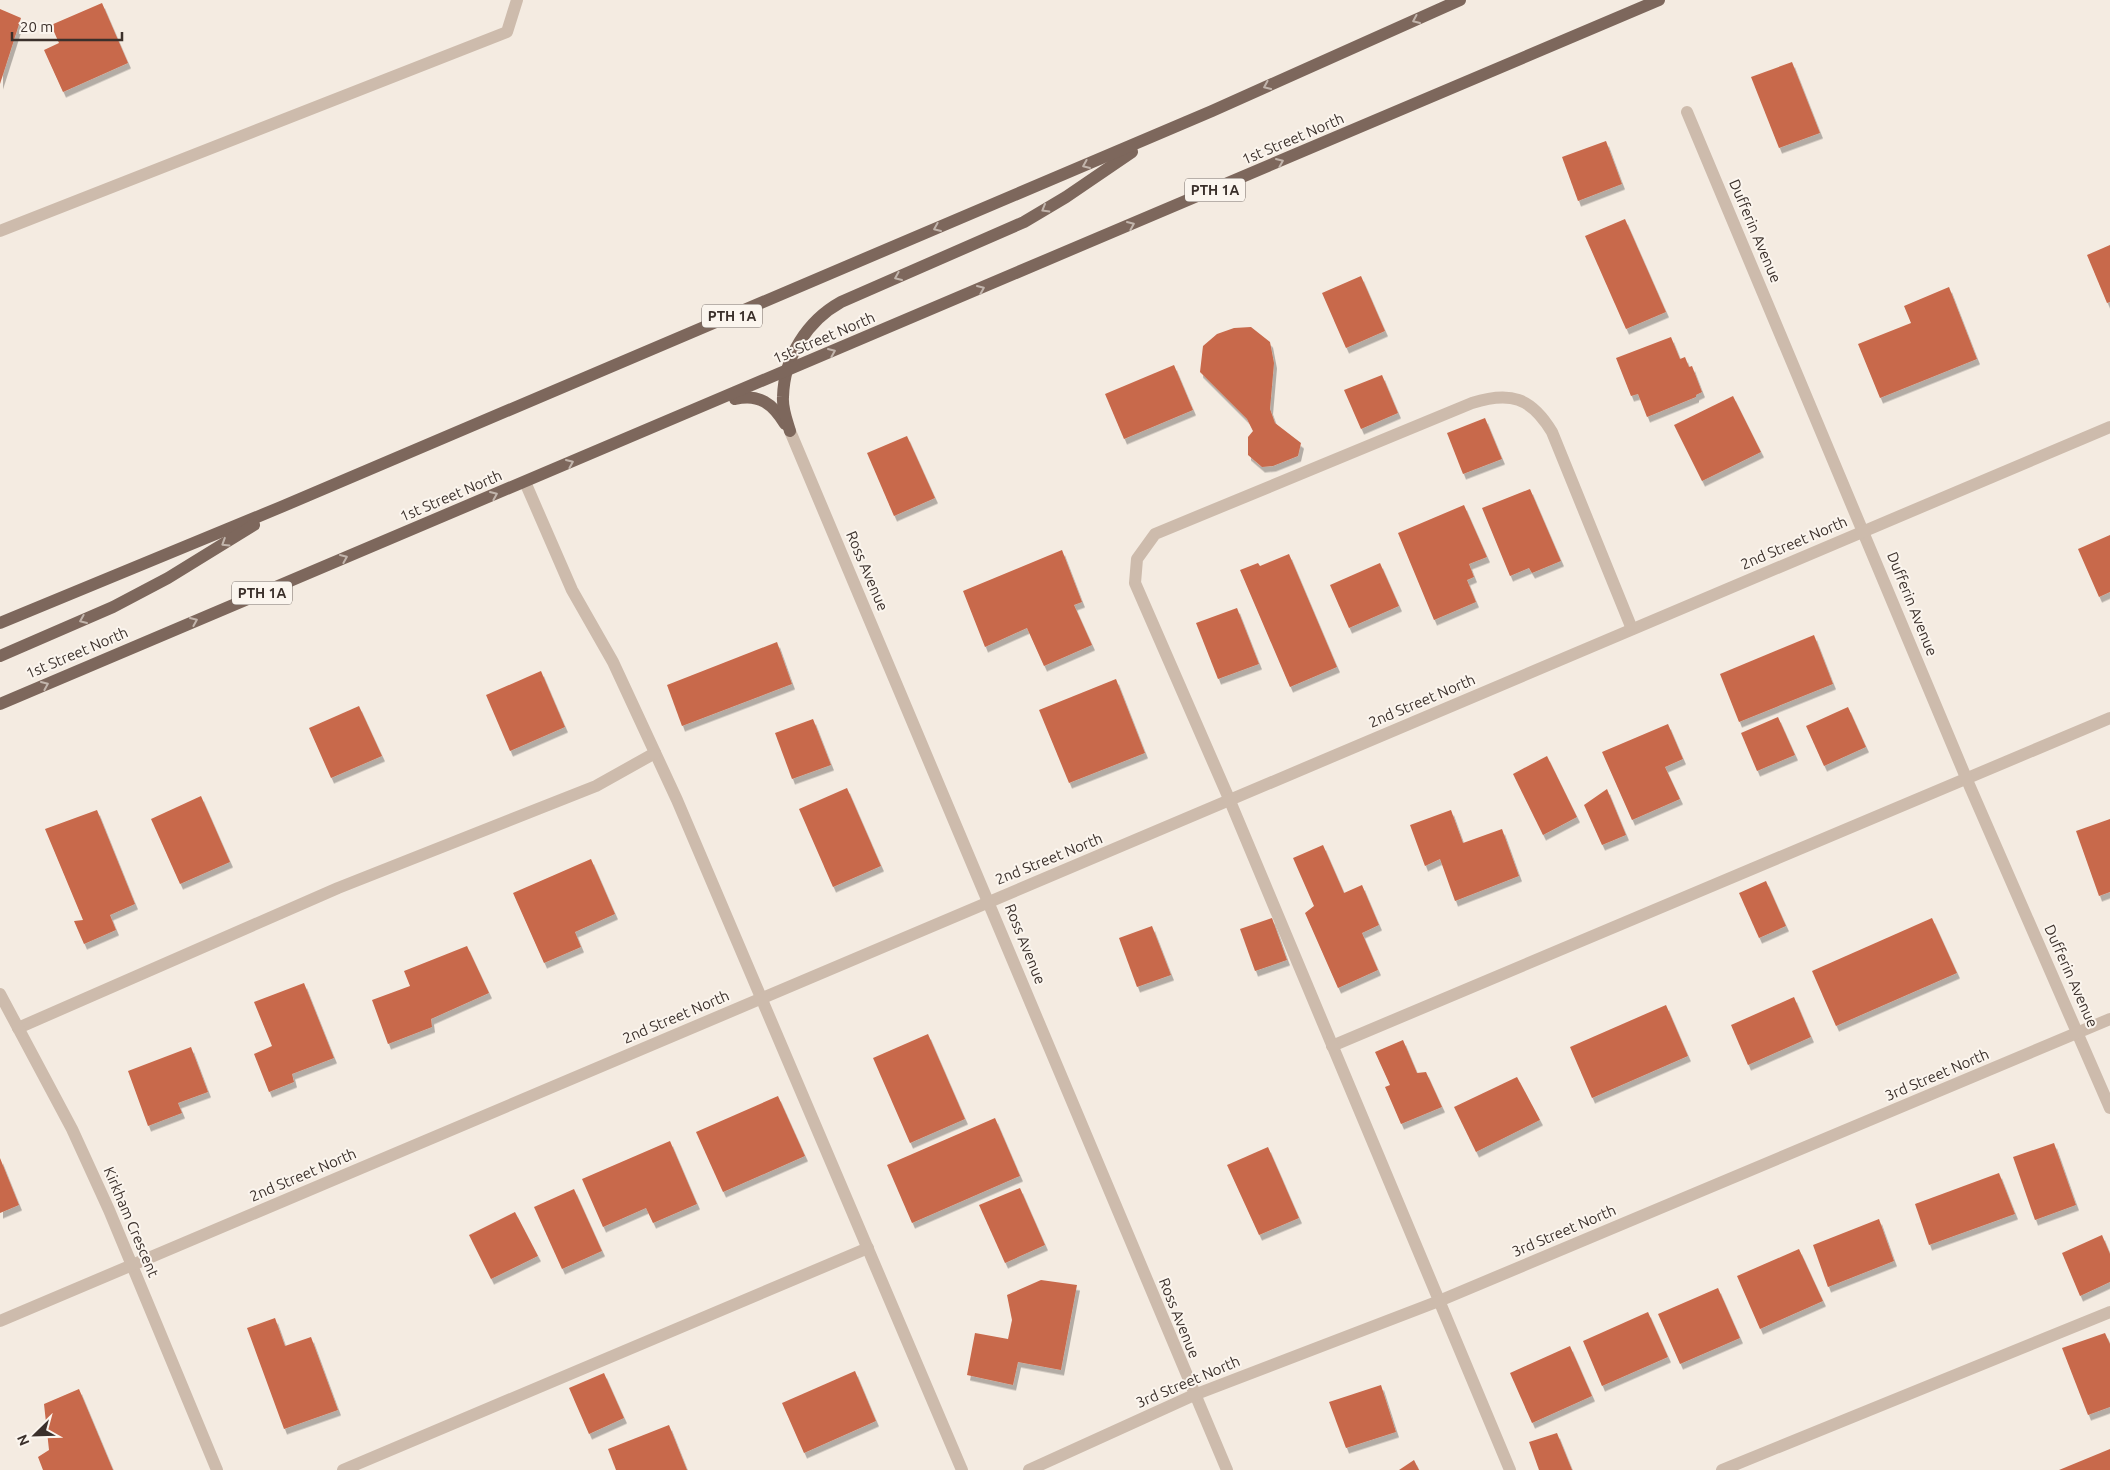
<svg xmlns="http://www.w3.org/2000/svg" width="2110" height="1470" font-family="Ubuntu,sans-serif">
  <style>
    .building { fill: #c8694b; filter: url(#shadow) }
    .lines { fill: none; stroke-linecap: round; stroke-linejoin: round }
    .service { stroke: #cdbbac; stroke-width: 12 }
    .minor { stroke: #cdbbac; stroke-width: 12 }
    .primary { stroke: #7d675c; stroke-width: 12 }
    .oneway { stroke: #c2b5ac }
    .labels { text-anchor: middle; stroke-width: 4; stroke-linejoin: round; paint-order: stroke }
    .shield { fill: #fbf5ee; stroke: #756b66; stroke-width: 1 }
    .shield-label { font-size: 14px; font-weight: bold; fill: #3b302b }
    .street-label { font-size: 15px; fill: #3b302b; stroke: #fbf5ee }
  </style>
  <defs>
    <filter id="shadow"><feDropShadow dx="3" dy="5.5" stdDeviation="0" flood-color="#0004"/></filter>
  </defs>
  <rect width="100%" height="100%" fill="#f4ebe1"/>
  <g class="building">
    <path d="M 102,3 L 128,63 L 63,92 L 44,50 L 59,43 L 51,25 Z"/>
    <path d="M 0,9 L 21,18 L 0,84 Z"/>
    <path d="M 1792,62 L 1820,133 L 1779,148 L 1751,77 Z"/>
    <path d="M 1606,141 L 1622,184 L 1578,201 L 1562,157 Z"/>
    <path d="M 1625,219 L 1666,312 L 1626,329 L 1585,236 Z"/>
    <path d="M 2110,245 L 2110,302 L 2107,303 L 2087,255 Z"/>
    <path d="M 1361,276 L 1385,331 L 1346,348 L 1322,293 Z"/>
    <path d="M 1949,287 L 1977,359 L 1880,398 L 1858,344 L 1911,323 L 1904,306 Z"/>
    <path d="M 1251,327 L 1270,342 L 1274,363 L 1270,409 L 1275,423 L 1301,443 L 1298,456 L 1273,466 L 1262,467 L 1248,455 L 1248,437 L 1253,431 L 1247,419 L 1200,372 L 1203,346 L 1217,334 L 1234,328 Z"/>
    <path d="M 1671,337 L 1680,359 L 1685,357 L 1689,367 L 1692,366 L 1702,392 L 1696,395 L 1696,397 L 1647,417 L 1638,394 L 1631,396 L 1616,358 Z"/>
    <path d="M 1174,365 L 1193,410 L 1124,439 L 1105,394 Z"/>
    <path d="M 1382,375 L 1398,413 L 1361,429 L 1344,390 Z"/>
    <path d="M 1733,396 L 1761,452 L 1702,481 L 1674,425 Z"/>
    <path d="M 1485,418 L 1502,459 L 1463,474 L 1447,433 Z"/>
    <path d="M 907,436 L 935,498 L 894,516 L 867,453 Z"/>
    <path d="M 1530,489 L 1561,561 L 1532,573 L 1529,568 L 1510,576 L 1482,508 Z"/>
    <path d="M 1464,505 L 1487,557 L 1469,564 L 1474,577 L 1467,580 L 1476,602 L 1434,620 L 1398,533 Z"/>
    <path d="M 2110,535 L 2110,592 L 2099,597 L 2078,549 Z"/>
    <path d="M 1062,550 L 1082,602 L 1074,605 L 1092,645 L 1044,666 L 1027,628 L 985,647 L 963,591 Z"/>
    <path d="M 1289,554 L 1337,667 L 1290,687 L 1240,570 L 1258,563 L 1260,566 Z"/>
    <path d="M 1380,563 L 1399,606 L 1349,628 L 1330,585 Z"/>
    <path d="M 1237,608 L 1259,664 L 1218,679 L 1196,623 Z"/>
    <path d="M 1814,635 L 1833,684 L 1739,722 L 1720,674 Z"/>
    <path d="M 777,642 L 792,684 L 682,726 L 667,685 Z"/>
    <path d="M 541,671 L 565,727 L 510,751 L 486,695 Z"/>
    <path d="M 1116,679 L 1145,753 L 1069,783 L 1039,710 Z"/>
    <path d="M 359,706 L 382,756 L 331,778 L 309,728 Z"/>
    <path d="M 1848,707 L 1866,747 L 1824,766 L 1806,726 Z"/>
    <path d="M 1778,717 L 1795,755 L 1757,771 L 1741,733 Z"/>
    <path d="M 813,719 L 831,765 L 792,779 L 775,733 Z"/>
    <path d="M 1668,724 L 1683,759 L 1665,767 L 1680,799 L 1632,820 L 1602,752 Z"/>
    <path d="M 1547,756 L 1577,817 L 1543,835 L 1513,774 Z"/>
    <path d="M 847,788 L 881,866 L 833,887 L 799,809 Z"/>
    <path d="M 1607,789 L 1626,835 L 1602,845 L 1584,805 Z"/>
    <path d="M 201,796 L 230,862 L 180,884 L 151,819 Z"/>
    <path d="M 97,810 L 135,904 L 110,915 L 116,930 L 84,944 L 74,921 L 83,920 L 45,829 Z"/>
    <path d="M 1451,810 L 1463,843 L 1502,829 L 1519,876 L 1455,901 L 1440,859 L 1425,866 L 1410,825 Z"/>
    <path d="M 2110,819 L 2110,892 L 2099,896 L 2076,831 Z"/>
    <path d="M 1323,845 L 1344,893 L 1362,885 L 1379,925 L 1362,933 L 1378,970 L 1338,988 L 1305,913 L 1314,906 L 1293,858 Z"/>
    <path d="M 591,859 L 615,914 L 575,932 L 581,947 L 544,963 L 513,893 Z"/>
    <path d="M 1766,881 L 1786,926 L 1759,938 L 1739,893 Z"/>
    <path d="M 1272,918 L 1287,960 L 1255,971 L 1240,929 Z"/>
    <path d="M 1932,918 L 1957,973 L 1836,1026 L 1812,971 Z"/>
    <path d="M 1152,926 L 1171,975 L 1137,987 L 1119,938 Z"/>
    <path d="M 467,946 L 489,993 L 431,1019 L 432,1027 L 388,1044 L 372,1000 L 410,986 L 404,971 Z"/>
    <path d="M 304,983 L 334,1058 L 292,1074 L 294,1082 L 269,1092 L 254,1054 L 272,1046 L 254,1002 Z"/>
    <path d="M 1794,997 L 1811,1037 L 1748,1065 L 1731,1025 Z"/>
    <path d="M 1666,1005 L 1688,1056 L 1592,1098 L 1570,1047 Z"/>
    <path d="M 928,1034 L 965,1119 L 910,1143 L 873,1058 Z"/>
    <path d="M 1403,1040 L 1417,1073 L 1426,1072 L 1442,1107 L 1401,1124 L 1385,1087 L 1390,1085 L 1375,1052 Z"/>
    <path d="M 191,1047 L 208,1092 L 178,1103 L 182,1113 L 148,1126 L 128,1071 Z"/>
    <path d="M 1517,1077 L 1540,1120 L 1476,1152 L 1454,1107 Z"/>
    <path d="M 778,1096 L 805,1156 L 723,1192 L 696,1132 Z"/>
    <path d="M 995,1118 L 1020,1176 L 912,1223 L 887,1165 Z"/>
    <path d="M 670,1141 L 697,1204 L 653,1223 L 646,1208 L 603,1227 L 582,1179 Z"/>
    <path d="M 2054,1143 L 2076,1205 L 2035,1220 L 2013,1157 Z"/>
    <path d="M 1268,1147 L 1299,1218 L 1259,1235 L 1227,1165 Z"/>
    <path d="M 0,1158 L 19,1205 L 0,1213 Z"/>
    <path d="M 1999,1173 L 2015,1214 L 1929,1245 L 1915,1204 Z"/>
    <path d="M 1020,1188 L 1045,1245 L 1005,1263 L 979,1205 Z"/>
    <path d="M 574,1189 L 602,1251 L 562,1269 L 534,1207 Z"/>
    <path d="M 515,1212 L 538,1256 L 491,1279 L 469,1235 Z"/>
    <path d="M 1879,1219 L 1894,1261 L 1828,1287 L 1813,1245 Z"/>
    <path d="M 2102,1235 L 2110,1254 L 2110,1282 L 2080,1296 L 2062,1253 Z"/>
    <path d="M 1799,1249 L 1823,1301 L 1760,1329 L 1737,1276 Z"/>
    <path d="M 1041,1280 L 1077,1285 L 1061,1370 L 1018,1362 L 1013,1385 L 967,1375 L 975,1333 L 1008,1339 L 1012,1320 L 1007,1295 Z"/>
    <path d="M 1718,1288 L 1740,1338 L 1680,1364 L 1658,1314 Z"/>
    <path d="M 1648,1312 L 1668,1357 L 1602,1386 L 1583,1341 Z"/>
    <path d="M 275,1318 L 285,1346 L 311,1337 L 338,1410 L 284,1429 L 247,1328 Z"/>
    <path d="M 2105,1333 L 2110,1344 L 2110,1407 L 2088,1415 L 2062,1348 Z"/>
    <path d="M 1570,1346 L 1592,1396 L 1532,1423 L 1510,1373 Z"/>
    <path d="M 855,1371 L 876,1421 L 804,1453 L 782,1403 Z"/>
    <path d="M 604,1373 L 624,1418 L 589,1434 L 569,1388 Z"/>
    <path d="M 1381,1385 L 1396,1432 L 1346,1448 L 1329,1402 Z"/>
    <path d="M 79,1389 L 113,1470 L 43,1470 L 38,1457 L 49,1450 L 44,1404 Z"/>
    <path d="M 669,1425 L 687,1470 L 616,1470 L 608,1449 Z"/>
    <path d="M 1557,1433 L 1572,1470 L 1539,1470 L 1529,1442 Z"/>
    <path d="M 2110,1449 L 2110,1470 L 2059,1470 Z"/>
    <path d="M 1414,1460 L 1419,1470 L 1399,1470 Z"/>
  </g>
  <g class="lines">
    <g class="service">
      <path d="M 0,231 L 507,32 L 517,0"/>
      <path d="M 525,482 L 572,590 L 613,662 L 677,800 L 962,1470"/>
      <path d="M 18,1028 L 338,888 L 596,786 L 655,753"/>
      <path d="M 1332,1046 L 2110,718"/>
      <path d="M 343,1470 L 868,1248"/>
      <path d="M 1510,1470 L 1230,801 L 1135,583 L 1137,559 L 1155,534 L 1472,403 C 1510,391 1531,397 1552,432 L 1632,629"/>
      <path d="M 1722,1470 L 2110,1312"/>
    </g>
    <g class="minor">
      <path d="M 1687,112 L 1967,780 L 2110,1108"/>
      <path d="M 790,431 L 1227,1470"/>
      <path d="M 0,994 L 72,1129 L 109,1210 L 217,1470"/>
      <path d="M 0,1321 L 2110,427"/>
      <path d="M 1029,1470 L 1194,1395 L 1439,1301 L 2110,1019"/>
    </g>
    <g class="primary">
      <path d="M 735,399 C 759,393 773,404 785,424"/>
      <path d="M 790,431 C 787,421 782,408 783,397 C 784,357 807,321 841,302 L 1024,222 L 1066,197 L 1132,152"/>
      <path d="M 0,623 L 281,507 L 1212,111 L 1460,0"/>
      <path d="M 0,656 L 113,607 L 168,578 L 254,525"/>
      <path d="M 0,704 L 1659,0"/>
    </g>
  </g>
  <defs><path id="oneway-chevron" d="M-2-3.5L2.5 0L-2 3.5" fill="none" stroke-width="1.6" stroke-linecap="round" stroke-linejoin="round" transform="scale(1.25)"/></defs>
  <g class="oneway">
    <use href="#oneway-chevron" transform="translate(1416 20) rotate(156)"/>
    <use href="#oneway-chevron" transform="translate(1267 86) rotate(156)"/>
    <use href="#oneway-chevron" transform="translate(1280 162) rotate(-23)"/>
    <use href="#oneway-chevron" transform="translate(1086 165) rotate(157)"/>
    <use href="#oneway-chevron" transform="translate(1045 209) rotate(150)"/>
    <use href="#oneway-chevron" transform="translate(1131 225) rotate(-23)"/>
    <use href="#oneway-chevron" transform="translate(937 228) rotate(157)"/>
    <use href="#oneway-chevron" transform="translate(898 277) rotate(157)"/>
    <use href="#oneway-chevron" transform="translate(981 289) rotate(-23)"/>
    <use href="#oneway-chevron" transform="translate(832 352) rotate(-23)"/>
    <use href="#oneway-chevron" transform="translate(570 463) rotate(-23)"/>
    <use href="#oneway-chevron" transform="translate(494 495) rotate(-23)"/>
    <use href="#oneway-chevron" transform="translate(225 543) rotate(148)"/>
    <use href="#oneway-chevron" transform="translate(344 558) rotate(-23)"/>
    <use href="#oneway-chevron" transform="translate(83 620) rotate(157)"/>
    <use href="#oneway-chevron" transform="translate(194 621) rotate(-23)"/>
    <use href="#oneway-chevron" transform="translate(45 685) rotate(-23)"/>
  </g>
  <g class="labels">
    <g class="shield">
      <rect x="1185" y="178.5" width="60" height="23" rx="4"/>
      <rect x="702" y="304.5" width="60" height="23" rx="4"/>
      <rect x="232" y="581.5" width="60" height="23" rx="4"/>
    </g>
    <g class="shield-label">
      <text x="1215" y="195">PTH 1A</text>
      <text x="732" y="321">PTH 1A</text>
      <text x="262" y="598">PTH 1A</text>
    </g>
    <g class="street-label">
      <text transform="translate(1293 139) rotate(-23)" y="5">1st Street North</text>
      <text transform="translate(1755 231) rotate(67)" y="5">Dufferin Avenue</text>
      <text transform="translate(824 338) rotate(-23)" y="5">1st Street North</text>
      <text transform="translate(451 496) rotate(-23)" y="5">1st Street North</text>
      <text transform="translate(1794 543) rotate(-23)" y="5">2nd Street North</text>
      <text transform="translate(867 571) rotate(67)" y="5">Ross Avenue</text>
      <text transform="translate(1912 604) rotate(68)" y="5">Dufferin Avenue</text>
      <text transform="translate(77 653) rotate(-23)" y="5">1st Street North</text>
      <text transform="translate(1422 701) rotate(-23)" y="5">2nd Street North</text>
      <text transform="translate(1049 859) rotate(-22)" y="5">2nd Street North</text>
      <text transform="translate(1025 944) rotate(68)" y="5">Ross Avenue</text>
      <text transform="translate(2071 976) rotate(66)" y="5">Dufferin Avenue</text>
      <text transform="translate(676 1017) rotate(-23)" y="5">2nd Street North</text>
      <text transform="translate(1937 1075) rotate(-23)" y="5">3rd Street North</text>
      <text transform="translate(303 1175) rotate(-23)" y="5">2nd Street North</text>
      <text transform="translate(131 1222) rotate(67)" y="5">Kirkham Crescent</text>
      <text transform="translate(1564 1231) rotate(-23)" y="5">3rd Street North</text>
      <text transform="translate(1179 1318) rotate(68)" y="5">Ross Avenue</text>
      <text transform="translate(1188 1382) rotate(-23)" y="5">3rd Street North</text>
    </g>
  </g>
  <g transform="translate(35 1435) rotate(247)" stroke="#fbf5ee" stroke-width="4" paint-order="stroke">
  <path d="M0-4L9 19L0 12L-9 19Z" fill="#3b302b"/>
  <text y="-8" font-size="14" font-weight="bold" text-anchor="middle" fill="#3b302b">N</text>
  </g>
  <path d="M12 32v8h110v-8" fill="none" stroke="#3b302b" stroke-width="2.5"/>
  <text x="20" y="32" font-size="15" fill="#3b302b" stroke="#fbf5ee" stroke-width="4" paint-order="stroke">20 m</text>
</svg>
